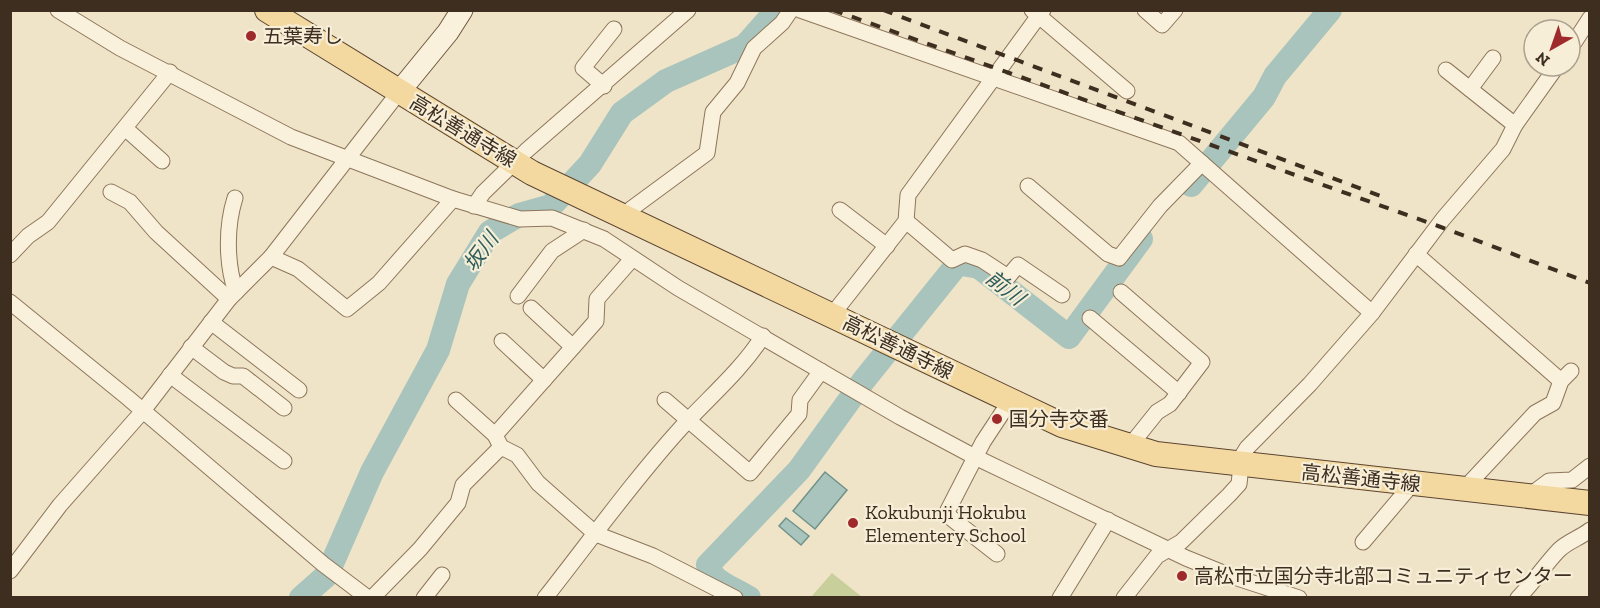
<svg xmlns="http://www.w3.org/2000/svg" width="1600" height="608" font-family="'Zilla Slab','Noto Sans JP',serif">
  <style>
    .green { fill: #c9cf9b }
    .water { fill: #a9c4bc; stroke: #6f938a; stroke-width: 1.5 }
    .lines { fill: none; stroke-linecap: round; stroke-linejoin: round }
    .river { stroke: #a9c4bc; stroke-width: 24 }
    .minor-casing { stroke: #8d765c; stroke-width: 17 }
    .secondary-casing { stroke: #6f573f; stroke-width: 23 }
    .primary-casing { stroke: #5b4430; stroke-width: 26 }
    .minor { stroke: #faf1dc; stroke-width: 15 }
    .secondary { stroke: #faf1dc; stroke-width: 21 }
    .primary { stroke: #f3d9a0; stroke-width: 24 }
    .rail { stroke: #3d2e20; stroke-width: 4; stroke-dasharray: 10 10; stroke-linecap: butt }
    .poi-dot { fill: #9e2a2b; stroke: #f7eed8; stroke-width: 2 }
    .labels { text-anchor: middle; stroke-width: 4.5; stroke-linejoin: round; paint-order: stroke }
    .poi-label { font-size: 20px; fill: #3d2e20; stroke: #f7eed8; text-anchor: start }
    .street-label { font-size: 20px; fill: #3d2e20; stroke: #f7eed8 }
    .water-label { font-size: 21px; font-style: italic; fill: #2f5d5a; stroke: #f7eed8 }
  </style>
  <rect width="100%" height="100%" fill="#f0e4c8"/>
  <path class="green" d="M 832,573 L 862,597 L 811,597 Z"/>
  <g class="water">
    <path d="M 825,472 L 847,490 L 815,529 L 793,511 Z"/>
    <path d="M 786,518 L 809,536 L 801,545 L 779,526 Z"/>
  </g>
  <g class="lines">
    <g class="river">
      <path d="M 1191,185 L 1264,97 L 1275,76 L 1330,10"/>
      <path d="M 301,598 L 327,575 L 372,472 L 438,350 L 458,284 L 490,232 L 519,215 L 551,206 L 590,164 L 622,113 L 666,81 L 745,46 L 777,10"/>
      <path d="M 749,598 C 733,587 713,584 708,565 L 799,470 L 864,380 L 955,267 L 962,264 L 979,267 L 1069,337 L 1141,239"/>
    </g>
    <g class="minor-casing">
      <g id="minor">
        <path d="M 58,10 L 120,48 L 291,137 L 453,199 L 520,219 L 552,218 L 604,239 L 678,288 L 900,417 L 975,457 L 1186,558 L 1228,575 L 1299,598"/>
        <path d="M 800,10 L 1179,143 L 1372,313"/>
        <path d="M 1032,10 L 1127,91"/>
        <path d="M 1145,10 L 1162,25 L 1175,10"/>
        <path d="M 1570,49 L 1590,18"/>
        <path d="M 1446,70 L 1515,125"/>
        <path d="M 604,86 L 583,68 L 614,29"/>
        <path d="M 1470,89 L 1493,58"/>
        <path d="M 126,129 L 162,161"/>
        <path d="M 1028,186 L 1108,254 L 1119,258 L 1160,206 L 1202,163"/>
        <path d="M 111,192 L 130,202 L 156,232 L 229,299"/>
        <path d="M 235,198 C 226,226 226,264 236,292"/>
        <path d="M 474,206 L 483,193 L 526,151 L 688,10"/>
        <path d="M 840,210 L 887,246"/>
        <path d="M 626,219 L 631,209 L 707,153 L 713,112 L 737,83 L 754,48 L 782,23 L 791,10"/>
        <path d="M 906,221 L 952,260 L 965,254 L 982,260 L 1008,277 L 1018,265 L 1062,295"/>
        <path d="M 1416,254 L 1561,381"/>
        <path d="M 10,255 L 28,236 L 48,222 L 170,72"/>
        <path d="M 271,257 L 298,269 L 347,309 L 379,283 L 453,199"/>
        <path d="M 1121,292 L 1202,362 L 1170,404 L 1157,412 L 1129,447"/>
        <path d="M 518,296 L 552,251 L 584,230"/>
        <path d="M 10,302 L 128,398 L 323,564 L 368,598"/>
        <path d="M 531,308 L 573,347"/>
        <path d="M 832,315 L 906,221 L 908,195 L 1043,10"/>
        <path d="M 1090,318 L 1179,393"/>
        <path d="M 211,322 L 299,390"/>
        <path d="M 502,341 L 544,380"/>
        <path d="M 191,347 L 224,372 L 233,376 L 243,376 L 284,408"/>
        <path d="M 170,375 L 284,461"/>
        <path d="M 456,400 L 495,435"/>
        <path d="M 665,400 L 750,473 L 799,414 L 800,400 L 821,371"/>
        <path d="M 501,447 L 495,435 L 596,321 L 597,299 L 632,259"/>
        <path d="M 1464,489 L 1535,413 L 1553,403 L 1561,381 L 1571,371"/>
        <path d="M 1529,496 L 1549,481 L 1572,480 L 1590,466"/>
        <path d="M 1363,542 L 1413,483"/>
        <path d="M 997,554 L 946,514 L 983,442 L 1010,401"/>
        <path d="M 10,571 L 60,505 L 142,412 L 229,299 L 271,257 L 399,92"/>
        <path d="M 372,598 L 420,549 L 458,503 L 463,485 L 501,447 L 517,455 L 538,483 L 596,534 L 653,556 L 735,598"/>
        <path d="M 424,598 L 442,575"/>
        <path d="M 545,598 C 590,541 632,482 680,429 C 708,398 740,372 763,336"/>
        <path d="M 1060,598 L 1108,520"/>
        <path d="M 1124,598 L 1157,556 L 1181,542 L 1229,495 L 1239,484 L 1242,456 L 1247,448 L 1310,384 L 1372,313 L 1443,219 L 1503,149 L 1515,125 L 1557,66"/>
        <path d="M 1518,598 C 1533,583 1544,566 1558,551 C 1566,542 1580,538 1590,530"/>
      </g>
    </g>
    <g class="secondary-casing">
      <path id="secondary" d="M 399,92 L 448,32 L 462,10"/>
    </g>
    <g class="primary-casing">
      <path id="primary" d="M 267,10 L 532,173 L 1062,425 L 1156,454 L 1590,503"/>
    </g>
    <use href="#minor" class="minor"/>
    <use href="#secondary" class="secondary"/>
    <use href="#primary" class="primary"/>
    <g class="rail">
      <path d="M 833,10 L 1438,226 L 1590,283"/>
      <path d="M 883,10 L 1386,198"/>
    </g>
  </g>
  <g class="poi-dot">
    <circle cx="251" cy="36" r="6"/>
    <circle cx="997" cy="419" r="6"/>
    <circle cx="853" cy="523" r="6"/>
    <circle cx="1182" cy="576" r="6"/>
  </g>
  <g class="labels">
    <g class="poi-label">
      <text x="263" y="43">五葉寿し</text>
      <text x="1009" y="426">国分寺交番</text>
      <text x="865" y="519">Kokubunji Hokubu<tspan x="865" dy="23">Elementery School</tspan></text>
      <text x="1194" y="583">高松市立国分寺北部コミュニティセンター</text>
    </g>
    <g class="street-label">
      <text transform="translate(463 131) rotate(31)" y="7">高松善通寺線</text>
      <text transform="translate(898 347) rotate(26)" y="7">高松善通寺線</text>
      <text transform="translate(1361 478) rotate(6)" y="7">高松善通寺線</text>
    </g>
    <g class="water-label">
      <text transform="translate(481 252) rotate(-54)" y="7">坂川</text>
      <text transform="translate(1005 288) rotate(38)" y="7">前川</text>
    </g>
  </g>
  <rect width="1600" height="608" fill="none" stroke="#3d2e20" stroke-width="24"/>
  <g transform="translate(1552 48) rotate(220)"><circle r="28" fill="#f7eed8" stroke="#ada18e" stroke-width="1.5"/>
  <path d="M0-4.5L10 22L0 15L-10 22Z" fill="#9e2a2b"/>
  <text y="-9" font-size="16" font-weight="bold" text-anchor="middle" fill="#3d2e20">N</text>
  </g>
</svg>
